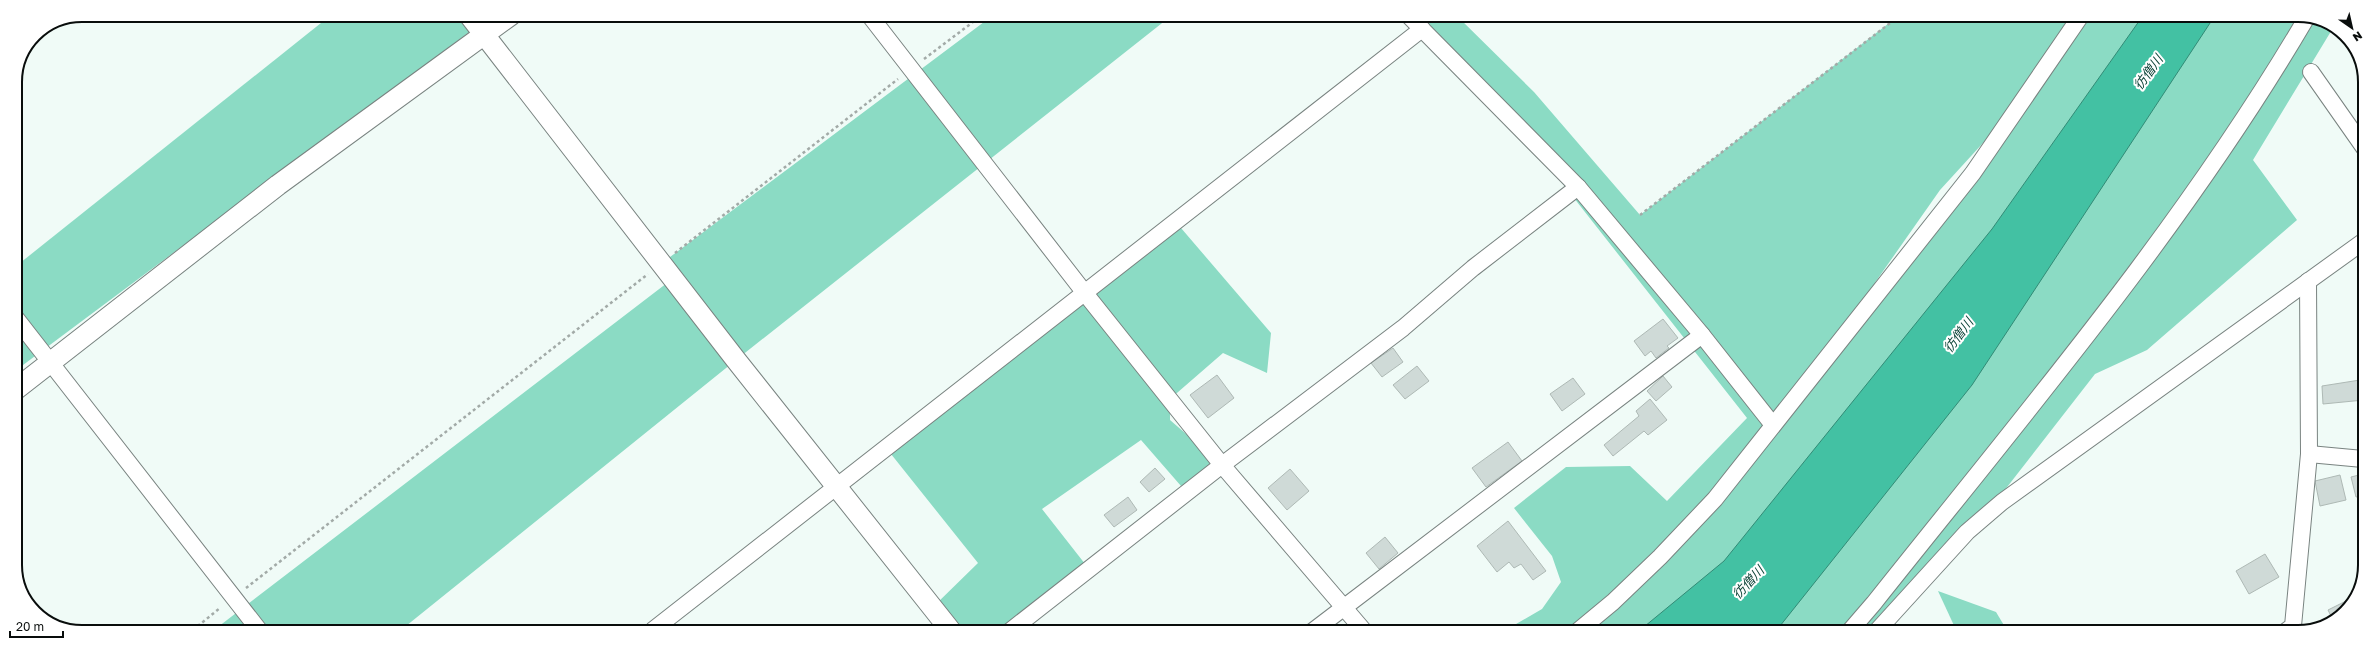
<svg xmlns="http://www.w3.org/2000/svg" width="2380" height="647" font-family="'Golos Text','Noto Sans JP',sans-serif">
  <style>
    .green { fill: #8bdbc4; fill-rule: evenodd }
    .water { fill: #43c1a3; stroke: #328b76 }
    .building { fill: #cfdad7; stroke: #aeb9b5 }
    .lines { fill: none; stroke-linecap: round; stroke-linejoin: round }
    .minor-casing { stroke: #798380; stroke-width: 18 }
    .tertiary-casing { stroke: #798380; stroke-width: 22 }
    .path { stroke: #a2aaa7; stroke-width: 2.5; stroke-dasharray: 3 3; stroke-linecap: butt }
    .minor { stroke: #fff; stroke-width: 16 }
    .tertiary { stroke: #fff; stroke-width: 20 }
    .labels { text-anchor: middle; stroke-width: 4; stroke-linejoin: round; paint-order: stroke }
    .water-label { font-size: 13px; font-style: italic; fill: #0d4438; stroke: #fff }
    .rim { fill: none; stroke: #090d0c; stroke-width: 2 }
  </style>
  <rect width="100%" height="100%" fill="#f0fbf7"/>
  <g class="green">
    <path d="M 331,15 L 492,15 L 15,371 L 15,267 Z"/>
    <path d="M 992,16 L 1171,16 L 736,360 L 401,630 L 214,630 L 667,283 L 662,263 Z"/>
    <path d="M 1411,16 L 1457,16 L 1534,92 L 1640,215 L 1897,17 L 2315,17 L 2333,28 L 2253,160 L 2297,220 L 2147,350 L 2095,374 L 2004,491 L 1871,632 L 1504,631 L 1542,609 L 1561,582 L 1552,556 L 1514,508 L 1566,467 L 1630,466 L 1667,501 L 1747,418 L 1511,118 ZM 1993,132 L 1921,239 L 1874,284 L 1940,190 Z"/>
    <path d="M 1175,221 L 1271,333 L 1267,373 L 1223,353 L 1170,399 L 1170,420 L 1222,465 L 1181,486 L 1141,440 L 1042,509 L 1089,569 L 999,631 L 966,631 L 933,607 L 978,563 L 891,454 Z"/>
    <path d="M 1938,591 L 1996,612 L 2008,632 L 1957,632 Z"/>
  </g>
  <path class="water" d="M 2142,17 L 2214,17 L 1972,385 L 1776,631 L 1639,631 L 1724,561 L 1992,229 Z"/>
  <g class="building">
    <path d="M 1663,319 L 1678,338 L 1667,346 L 1669,348 L 1656,358 L 1651,351 L 1645,356 L 1634,341 Z"/>
    <path d="M 1393,348 L 1403,362 L 1382,377 L 1371,363 Z"/>
    <path d="M 1417,366 L 1429,381 L 1405,399 L 1393,385 Z"/>
    <path d="M 1217,375 L 1234,398 L 1208,418 L 1190,395 Z"/>
    <path d="M 1663,376 L 1672,387 L 1656,401 L 1647,391 Z"/>
    <path d="M 1573,378 L 1585,394 L 1562,411 L 1550,394 Z"/>
    <path d="M 2360,380 L 2364,400 L 2323,404 L 2322,386 Z"/>
    <path d="M 1650,399 L 1667,420 L 1648,435 L 1644,431 L 1613,456 L 1604,445 L 1639,416 L 1636,411 Z"/>
    <path d="M 1508,442 L 1522,461 L 1486,487 L 1472,468 Z"/>
    <path d="M 1155,468 L 1165,479 L 1149,492 L 1140,482 Z"/>
    <path d="M 1290,469 L 1309,491 L 1287,510 L 1268,488 Z"/>
    <path d="M 2363,474 L 2363,496 L 2356,497 L 2351,477 Z"/>
    <path d="M 2340,475 L 2346,500 L 2320,506 L 2315,481 Z"/>
    <path d="M 1128,497 L 1137,510 L 1114,527 L 1104,515 Z"/>
    <path d="M 1508,521 L 1546,571 L 1533,580 L 1521,564 L 1514,568 L 1509,562 L 1497,572 L 1477,546 Z"/>
    <path d="M 1385,537 L 1398,553 L 1379,569 L 1366,553 Z"/>
    <path d="M 2265,554 L 2279,577 L 2249,594 L 2236,571 Z"/>
    <path d="M 2352,598 L 2339,618 L 2333,620 L 2328,610 Z"/>
  </g>
  <g class="lines">
    <g class="minor-casing">
      <g id="minor">
        <path d="M 870,16 L 1084,292 L 1222,465 L 1364,631"/>
        <path d="M 1409,16 L 1578,187 L 1702,335 L 1773,425"/>
        <path d="M 2311,72 L 2365,149"/>
        <path d="M 15,317 L 259,630"/>
        <path d="M 2309,454 L 2363,459"/>
        <path d="M 653,630 L 1422,29"/>
        <path d="M 1010,631 L 1222,465 L 1403,328 L 1473,268 L 1578,187"/>
        <path d="M 1313,631 L 1702,335"/>
        <path d="M 1578,631 L 1613,602 L 1660,557 L 1715,499 L 1973,173 L 2080,17"/>
        <path d="M 1849,632 L 1874,603 C 2025,413 2184,227 2307,17"/>
        <path d="M 1876,632 L 1967,532 L 2002,502 L 2364,241"/>
        <path d="M 2285,632 L 2293,626 L 2309,454 L 2308,281"/>
      </g>
    </g>
    <g class="tertiary-casing">
      <g id="tertiary">
        <path d="M 469,15 L 736,360 L 951,631"/>
        <path d="M 15,390 L 278,185 L 511,15"/>
      </g>
    </g>
    <g class="path">
      <path d="M 924,59 L 981,16"/>
      <path d="M 1640,215 L 1898,17"/>
      <path d="M 675,253 L 898,79"/>
      <path d="M 246,588 L 648,274"/>
      <path d="M 193,630 L 220,608"/>
    </g>
    <use href="#minor" class="minor"/>
    <use href="#tertiary" class="tertiary"/>
  </g>
  <g class="labels">
    <g class="water-label">
      <text transform="translate(2148 72) rotate(-54)" y="5">彷僧川</text>
      <text transform="translate(1958 335) rotate(-53)" y="5">彷僧川</text>
      <text transform="translate(1748 582) rotate(-47)" y="5">彷僧川</text>
    </g>
  </g>
  <path d="M0 0H2380V647H0ZM82 22H2298A60 60 0 0 1 2358 82V565A60 60 0 0 1 2298 625H82A60 60 0 0 1 22 565V82A60 60 0 0 1 82 22Z" fill="#fff" fill-rule="evenodd"/>
  <path class="rim" d="M82 22H2298A60 60 0 0 1 2358 82V565A60 60 0 0 1 2298 625H82A60 60 0 0 1 22 565V82A60 60 0 0 1 82 22Z"/>
  <g transform="translate(2352 28) rotate(146)" stroke="#ffffff" stroke-width="3" paint-order="stroke">
  <path d="M0-3L7 15L0 10L-7 15Z" fill="#090d0c"/>
  <text y="-6" font-size="11" font-weight="bold" text-anchor="middle" fill="#090d0c">N</text>
  </g>
  <path d="M10 631v6h53v-6" fill="none" stroke="#090d0c" stroke-width="2"/>
  <text x="16" y="631" font-size="12" fill="#090d0c" stroke="#ffffff" stroke-width="3" paint-order="stroke">20 m</text>
</svg>
